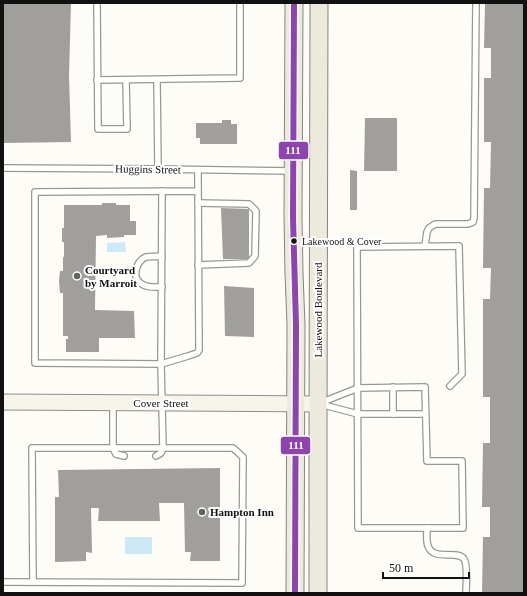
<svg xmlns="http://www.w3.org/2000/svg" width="527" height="596" font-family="'Times New Roman',serif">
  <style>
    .water { fill: #cde8f7 }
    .building { fill: #a19f9c }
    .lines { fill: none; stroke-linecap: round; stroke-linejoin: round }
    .lane-casing { stroke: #979795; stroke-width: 8 }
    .secondary-casing { stroke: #8e8d8b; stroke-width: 17 }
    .primary-casing { stroke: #858482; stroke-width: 19 }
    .lane { stroke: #fffffe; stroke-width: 5.5 }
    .secondary { stroke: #f6f4eb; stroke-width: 15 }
    .primary { stroke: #ede9dc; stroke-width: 17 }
    .bus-1-casing { stroke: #fff; stroke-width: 9 }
    .bus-1 { stroke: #8e44ad; stroke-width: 6 }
    .bus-dot { fill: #111; stroke: #fff; stroke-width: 1.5 }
    .poi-dot { fill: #646362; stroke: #fff; stroke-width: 1.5 }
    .labels { text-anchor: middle; stroke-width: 4; stroke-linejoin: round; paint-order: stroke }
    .bus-label { font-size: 10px; fill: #111; stroke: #fff; text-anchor: start }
    .street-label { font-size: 11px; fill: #111; stroke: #fff }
    .poi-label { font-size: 11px; font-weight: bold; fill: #111; stroke: #fff; text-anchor: start }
    .line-badge { stroke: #fff; stroke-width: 1.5 }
    .badge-label { font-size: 11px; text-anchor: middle; font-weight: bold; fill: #fff }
  </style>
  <rect width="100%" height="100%" fill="#fdfcf7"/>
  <g class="water">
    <path d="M 125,242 L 126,252 L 107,252 L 107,243 Z"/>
    <rect x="125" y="537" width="27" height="17"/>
  </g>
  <g class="building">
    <path d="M 4,3 L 71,3 L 69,75 L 71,142 L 3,143 Z"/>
    <path d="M 485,3 L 524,3 L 524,593 L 482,593 L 483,537 L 490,537 L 490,507 L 482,507 L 483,443 L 490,443 L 490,397 L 483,397 L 483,299 L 490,299 L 491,268 L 483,268 L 484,188 L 490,188 L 491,142 L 484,142 L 484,78 L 491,78 L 491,48 L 484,48 Z"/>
    <path d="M 365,118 L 397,118 L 397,171 L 364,171 Z"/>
    <path d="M 222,120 L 231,120 L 231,124 L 237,124 L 237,144 L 200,144 L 200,138 L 196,138 L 196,123 L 222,123 Z"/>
    <path d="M 350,170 L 357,171 L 357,210 L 350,210 Z"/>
    <path d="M 102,203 L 116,203 L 116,205 L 130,205 L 130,221 L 136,221 L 136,235 L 124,235 L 124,237 L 107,238 L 107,235 L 96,236 L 95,310 L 134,311 L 135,338 L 99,338 L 99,352 L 66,352 L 66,339 L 68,339 L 68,336 L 63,336 L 63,293 L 60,293 L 59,281 L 60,271 L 63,271 L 63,257 L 64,257 L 64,242 L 62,242 L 62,228 L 64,228 L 64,205 L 102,205 Z"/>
    <path d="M 221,208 L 249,209 L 249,259 L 223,259 Z"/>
    <path d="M 224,286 L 254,288 L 254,337 L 225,336 Z"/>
    <path d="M 220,468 L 220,561 L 190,561 L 191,552 L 185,552 L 184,503 L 159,503 L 160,521 L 98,521 L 99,508 L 91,508 L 92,553 L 86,552 L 86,561 L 55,562 L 55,497 L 59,497 L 58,470 Z"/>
  </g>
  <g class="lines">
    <g class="lane-casing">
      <g id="lane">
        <path d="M 97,3 L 98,129 L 127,129 L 126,80"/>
        <path d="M 97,80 L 240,78 L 240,3"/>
        <path d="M 157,80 L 158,169"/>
        <path d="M 3,168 L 158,169 L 291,171"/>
        <path d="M 198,170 L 198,180 L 199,350 L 197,353 L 188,356 L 161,364 L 35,363 L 35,192 L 198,191"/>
        <path d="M 198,203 L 249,204 L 256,211 L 255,256 L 249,263 L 198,265"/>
        <path d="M 425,246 L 427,232 L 429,228 L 435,224 L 468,224 L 473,222 L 474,218 L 476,3"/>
        <path d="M 162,287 C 154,287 147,288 140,283 C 132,277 136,261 146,257 C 150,256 157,257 162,256"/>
        <path d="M 393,387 L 393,414"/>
        <path d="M 113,403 L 113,448 L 116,454 L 124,456"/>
        <path d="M 320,403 L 358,388 L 425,387 L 427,461 L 462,461 L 463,528 L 358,528 L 357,247 L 459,246 L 462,374 L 450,386"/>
        <path d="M 320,404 L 358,414 L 425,414"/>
        <path d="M 156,456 L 161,453 L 163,448 L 161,364 L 162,191"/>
        <path d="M 427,528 C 427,534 426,541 428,546 C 434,562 457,549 464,559 C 468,564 466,586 466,593"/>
        <path d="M 3,582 L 242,583 L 243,457 L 233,448 L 32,448 L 33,582"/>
      </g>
    </g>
    <g class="secondary-casing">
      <path id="secondary" d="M 3,402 L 318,404"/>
    </g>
    <g class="primary-casing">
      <g id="primary">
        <path d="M 294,3 L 293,217 L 294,273 L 296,325 L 295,593"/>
        <path d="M 318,593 L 318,426 L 319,3"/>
      </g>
    </g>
    <use href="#lane" class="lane"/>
    <use href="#secondary" class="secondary"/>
    <use href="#primary" class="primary"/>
    <g class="bus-1-casing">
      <path id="bus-1" d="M 294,3 L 293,217 L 296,325 L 295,593"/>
    </g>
    <use href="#bus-1" class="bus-1"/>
  </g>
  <circle class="bus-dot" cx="294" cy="241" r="3.5"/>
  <g class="poi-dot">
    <circle cx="77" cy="276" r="4"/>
    <circle cx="202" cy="512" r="4"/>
  </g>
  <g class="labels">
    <g class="bus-label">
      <text x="302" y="245">Lakewood &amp; Cover</text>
    </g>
    <g class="street-label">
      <text transform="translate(148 169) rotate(1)" y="4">Huggins Street</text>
      <text transform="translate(318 310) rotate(-90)" y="4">Lakewood Boulevard</text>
      <text x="161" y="407">Cover Street</text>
    </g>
    <g class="poi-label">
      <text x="85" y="274">Courtyard<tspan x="85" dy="13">by Marroit</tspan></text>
      <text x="210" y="516">Hampton Inn</text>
    </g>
  </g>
  <g class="line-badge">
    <rect x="278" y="141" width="31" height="19" rx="4" fill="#8e44ad"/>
    <rect x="280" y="436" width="31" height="19" rx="4" fill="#8e44ad"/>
  </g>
  <g class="badge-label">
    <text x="293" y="154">111</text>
    <text x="296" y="449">111</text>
  </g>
  <rect width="527" height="596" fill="none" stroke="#111111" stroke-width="8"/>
  <path d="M383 572v6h86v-6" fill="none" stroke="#111111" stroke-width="2"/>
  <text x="389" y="572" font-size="12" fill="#111111" stroke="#ffffff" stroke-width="3" paint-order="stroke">50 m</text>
</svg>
